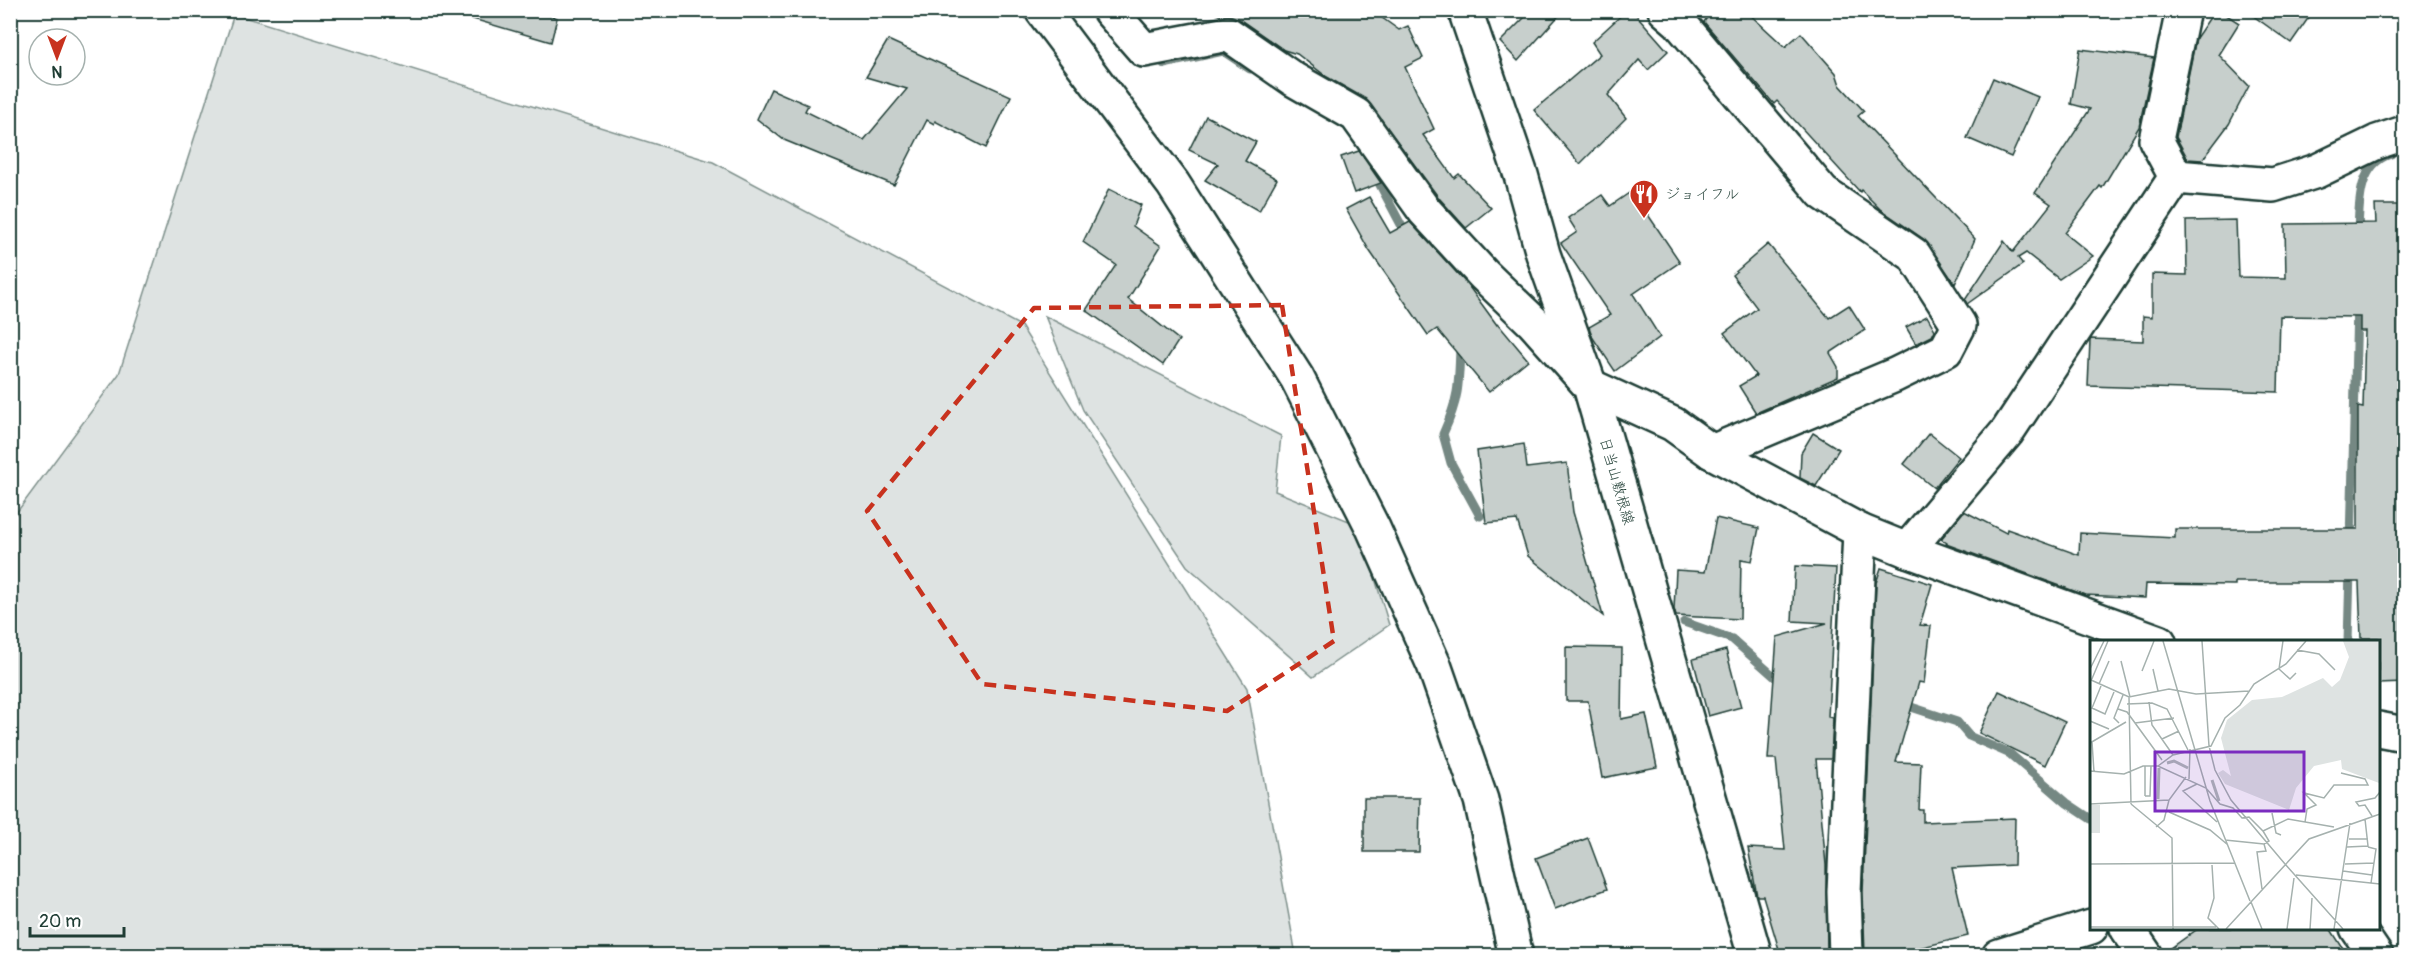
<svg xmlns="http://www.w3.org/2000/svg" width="2415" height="966" font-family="Pangolin,'Klee One',sans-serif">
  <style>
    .green { fill: #dee3e2; stroke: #7e908b; stroke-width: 1.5 }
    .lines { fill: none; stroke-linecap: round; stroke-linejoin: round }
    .stream { stroke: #758883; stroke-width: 9 }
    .building { fill: #c7cfcc; stroke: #1f3d34; stroke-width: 1.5 }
    .minor-casing { stroke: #1f3d34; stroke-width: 38 }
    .major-casing { stroke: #1f3d34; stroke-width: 38 }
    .minor { stroke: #fff; stroke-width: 33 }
    .major { stroke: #fff; stroke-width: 33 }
    .marked { fill: none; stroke: #c8321e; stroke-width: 4.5; stroke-dasharray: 12 8; stroke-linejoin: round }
    .labels { text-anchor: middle; stroke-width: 4.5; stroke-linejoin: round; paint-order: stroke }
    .poi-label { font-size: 15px; fill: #1f3d34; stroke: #fff; text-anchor: start }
    .street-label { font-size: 15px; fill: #1f3d34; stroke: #fff }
    .inset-river { fill: none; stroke: #afbab7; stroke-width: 3 }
    .inset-road { fill: none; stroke: #a5b1ae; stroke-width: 1.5 }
    .view { fill: #7b2cbf; fill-opacity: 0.15; stroke: #7b2cbf; stroke-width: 3 }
    .inset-edge { fill: none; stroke: #1f3d34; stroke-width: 3 }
  </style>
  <rect width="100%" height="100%" fill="#fff"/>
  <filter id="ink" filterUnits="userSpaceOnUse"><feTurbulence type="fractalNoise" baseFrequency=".0167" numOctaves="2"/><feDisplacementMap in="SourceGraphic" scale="12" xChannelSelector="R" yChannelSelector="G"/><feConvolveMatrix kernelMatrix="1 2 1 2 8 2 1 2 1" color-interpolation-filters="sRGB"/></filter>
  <g filter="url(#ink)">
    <g class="green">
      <path d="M 234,14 L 713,162 L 1021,326 L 1247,688 L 1296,955 L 11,955 L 11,520 L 119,374 Z"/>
      <path d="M 1045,316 L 1281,436 L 1275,491 L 1359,525 L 1389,625 L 1313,677 L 1187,566 L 1083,410 Z"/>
    </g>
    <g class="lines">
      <g class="stream">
        <path d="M 1164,64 L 1223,51 L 1250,69"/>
        <path d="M 1378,164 L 1380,185 L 1407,236"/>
        <path d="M 2358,235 C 2359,207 2357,164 2391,154"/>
        <path d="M 1460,346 C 1459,385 1459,399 1443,434 L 1451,463 L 1480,516"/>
        <path d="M 2351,541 L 2357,306"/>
        <path d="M 1684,622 L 1732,639 L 1776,678 L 1785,680"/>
        <path d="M 2348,642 L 2350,570"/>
        <path d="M 1902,704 L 1957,722 L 1969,736 L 2010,754 L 2067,803 L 2091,819"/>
      </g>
    </g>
    <g class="building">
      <path d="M 467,10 L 536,10 L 557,18 L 551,42 L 466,17 Z"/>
      <path d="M 1208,10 L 1371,10 L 1399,30 L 1408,26 L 1423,58 L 1405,67 L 1434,129 L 1423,135 L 1454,178 L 1459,174 L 1491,208 L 1466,228 L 1439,198 L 1366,99 L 1327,77 L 1297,54 L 1284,50 L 1239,19 L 1231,16 L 1221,16 Z"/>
      <path d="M 1532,10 L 1564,10 L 1518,61 L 1500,42 Z"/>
      <path d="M 1627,10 L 1632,10 L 1668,51 L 1648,70 L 1639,60 L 1608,95 L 1626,118 L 1580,164 L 1534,110 L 1600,54 L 1592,42 Z"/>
      <path d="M 1712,10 L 1745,10 L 1785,47 L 1801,33 L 1836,73 L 1840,85 L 1864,111 L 1858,116 L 1975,239 L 1955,284 L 1925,240 L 1880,209 L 1861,190 L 1860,192 L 1777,101 L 1774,104 L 1704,22 Z"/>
      <path d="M 2215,10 L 2219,10 L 2239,23 L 2219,55 L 2249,86 L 2229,124 L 2202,160 L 2188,159 L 2176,137 L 2196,38 Z"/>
      <path d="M 2245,10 L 2314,10 L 2291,43 Z"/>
      <path d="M 888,40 L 1011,96 L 986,148 L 935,121 L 934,124 L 927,120 L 894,185 L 784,140 L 757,119 L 771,89 L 808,105 L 805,111 L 864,140 L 907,89 L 866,77 Z"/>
      <path d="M 2080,49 L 2154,58 L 2139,127 L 2102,188 L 2100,186 L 2065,233 L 2093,256 L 2059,279 L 2026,253 L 2018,258 L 2023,264 L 1967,304 L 1965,300 L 2004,241 L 2013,252 L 2051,204 L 2035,193 L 2090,109 L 2071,104 Z"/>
      <path d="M 1993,78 L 2038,97 L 2011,157 L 1967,138 Z"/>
      <path d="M 1206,116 L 1256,142 L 1245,161 L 1277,179 L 1259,211 L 1205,180 L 1218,164 L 1189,150 Z"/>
      <path d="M 1359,151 L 1381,183 L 1354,193 L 1341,157 Z"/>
      <path d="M 1109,189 L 1141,205 L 1133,226 L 1161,246 L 1128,299 L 1179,340 L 1163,365 L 1086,310 L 1116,265 L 1083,242 Z"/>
      <path d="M 1632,191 L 1680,262 L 1633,294 L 1660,337 L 1615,371 L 1593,338 L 1589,327 L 1610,315 L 1561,243 L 1577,232 L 1568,218 L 1602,195 L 1610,206 Z"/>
      <path d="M 1369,197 L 1390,233 L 1410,222 L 1467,284 L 1497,325 L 1498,324 L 1528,360 L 1489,392 L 1437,329 L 1428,335 L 1369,250 L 1346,209 Z"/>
      <path d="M 2375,205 L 2404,205 L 2404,683 L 2378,684 L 2378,638 L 2361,638 L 2359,582 L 2235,582 L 2235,585 L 2146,584 L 2145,598 L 2085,595 L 1946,544 L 1947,543 L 1941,539 L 1964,511 L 2006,533 L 2007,529 L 2079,555 L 2080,533 L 2175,538 L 2175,529 L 2358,529 L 2358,407 L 2363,408 L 2365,331 L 2360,331 L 2360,317 L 2280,316 L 2278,392 L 2088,386 L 2090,341 L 2091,339 L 2143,341 L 2143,316 L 2152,317 L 2152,274 L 2187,275 L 2186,221 L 2236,220 L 2238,277 L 2286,278 L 2285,224 L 2376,223 Z"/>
      <path d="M 1768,244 L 1829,318 L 1849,305 L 1865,330 L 1830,353 L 1838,367 L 1838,377 L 1756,413 L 1739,386 L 1756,376 L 1724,333 L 1757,308 L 1732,275 Z"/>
      <path d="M 1927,316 L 1935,330 L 1932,336 L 1916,344 L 1906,327 Z"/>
      <path d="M 1813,433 L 1839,449 L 1816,486 L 1800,478 L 1801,453 Z"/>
      <path d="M 1929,433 L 1959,457 L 1934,488 L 1904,464 Z"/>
      <path d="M 1524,444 L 1527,468 L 1567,463 L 1573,512 L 1603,616 L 1528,556 L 1517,520 L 1486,523 L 1477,451 Z"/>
      <path d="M 1716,518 L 1759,528 L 1752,561 L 1741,559 L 1740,619 L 1676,616 L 1674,609 L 1676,570 L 1705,572 Z"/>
      <path d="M 1795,566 L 1836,568 L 1828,717 L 1833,718 L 1831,759 L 1816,759 L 1826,865 L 1827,956 L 1781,956 L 1763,896 L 1757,896 L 1748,848 L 1785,850 L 1776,759 L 1768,759 L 1777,637 L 1827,623 L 1792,621 Z"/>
      <path d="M 1881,568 L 1932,584 L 1920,625 L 1931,626 L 1924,683 L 1919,682 L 1896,762 L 1921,763 L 1919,810 L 1923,810 L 1923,822 L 2015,818 L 2014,865 L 1952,868 L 1968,936 L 1910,950 L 1911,956 L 1865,956 L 1863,892 L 1876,583 Z"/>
      <path d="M 1566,647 L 1622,648 L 1621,719 L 1646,714 L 1657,767 L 1602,778 L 1588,701 L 1566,701 Z"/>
      <path d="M 1726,650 L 1741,707 L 1708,716 L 1693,659 Z"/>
      <path d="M 1999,691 L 2065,722 L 2045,765 L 1979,733 Z"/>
      <path d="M 1364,798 L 1420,798 L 1419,852 L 1364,852 Z"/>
      <path d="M 1588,838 L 1607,889 L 1555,909 L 1536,858 Z"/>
      <path d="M 2199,928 L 2330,928 L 2348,956 L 2165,956 L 2164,953 Z"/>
    </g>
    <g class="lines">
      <g class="minor-casing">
        <g id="minor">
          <path d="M 1042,10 L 1173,184 L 1297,378 L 1373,528 L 1434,665 L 1481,800 L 1516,956"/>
          <path d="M 1109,10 L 1144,50 L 1228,34 L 1293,79 L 1356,115 L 1424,210 L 1483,274 L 1533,322 L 1590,386 L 1673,424 L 1712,452 L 1860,531 L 1907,550 L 2159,642"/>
          <path d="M 1665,10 L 1679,22 L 1823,193 L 1914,255 L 1959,325 L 1946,350 L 1895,375 L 1712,452"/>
          <path d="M 2176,177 L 2273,185 L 2317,171 L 2377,142 L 2404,133"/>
          <path d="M 1907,550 L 2007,432 L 2176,177 L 2156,140 L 2183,10"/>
          <path d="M 2378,729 L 2404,734"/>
          <path d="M 2127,928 L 2146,956"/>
          <path d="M 2357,928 L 2376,956"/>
          <path d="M 1846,956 L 1844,892 L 1860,531"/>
          <path d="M 1999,956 L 2091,927"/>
        </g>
      </g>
      <g class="major-casing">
        <path id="major" d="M 1465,10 L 1521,175 L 1543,254 L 1590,386 L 1755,956"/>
      </g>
      <use href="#minor" class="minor"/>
      <use href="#major" class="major"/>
    </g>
  </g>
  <path class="marked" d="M 1282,305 L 1334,641 L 1227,711 L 982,684 L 867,511 L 1034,308 Z"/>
  <defs>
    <g id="restaurant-pin" transform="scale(1.5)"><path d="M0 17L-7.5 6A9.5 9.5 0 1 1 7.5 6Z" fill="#c8321e" stroke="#fff"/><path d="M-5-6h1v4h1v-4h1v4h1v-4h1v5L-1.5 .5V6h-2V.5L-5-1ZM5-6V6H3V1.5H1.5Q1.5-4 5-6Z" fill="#fff"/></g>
  </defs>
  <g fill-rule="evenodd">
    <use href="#restaurant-pin" x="1644" y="194"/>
  </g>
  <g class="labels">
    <g class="poi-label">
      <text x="1665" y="199">ジョイフル</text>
    </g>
    <g class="street-label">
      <text transform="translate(1617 481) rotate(74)" y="5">日当山敷根線</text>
    </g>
  </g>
  <g transform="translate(2090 640)">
    <rect width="290" height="290" fill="#fff"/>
    <path d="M 253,1 L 289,1 L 289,143 L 252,129 L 251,120 L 224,126 L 206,148 L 199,170 L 135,144 L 128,133 L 133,130 L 141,136 L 131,98 L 137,80 L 162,60 L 192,57 L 233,38 L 242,47 L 250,40 L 259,17 ZM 0,165 L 10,165 L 10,193 L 0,193 Z" fill="#dee3e2"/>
    <path class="inset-river" d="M 77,123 L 84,121 L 98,128M 122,140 L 129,161M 68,159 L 69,128"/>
    <path class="inset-road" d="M 73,1 L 120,161 L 160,261M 112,1 L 119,106 L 125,130 L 141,160 L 195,224M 207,10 L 229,14 L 245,30M 31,21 L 40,57M 0,29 L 14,1M 63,29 L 68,51M 189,29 L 193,1M 189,29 L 200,39 L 206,33M 52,31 L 64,1M 1,40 L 39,57 L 79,49 L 106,54 L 159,51M 1,41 L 18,1M 9,44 L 19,21M 11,46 L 2,68 L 15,74 L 24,52M 39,57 L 41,164M 59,62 L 62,85 L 83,115M 37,64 L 62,63 L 77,69 L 98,110M 28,69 L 37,72 L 72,120M 0,81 L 19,89M 29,83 L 24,78 L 33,55M 45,83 L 84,78M 72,99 L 89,91M 2,102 L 4,132M 0,103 L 36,82M 55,126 L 55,156M 68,126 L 83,115 L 121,106 L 135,78 L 150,65 L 164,44 L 196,24 L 216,1M 0,131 L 34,134 L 53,126 L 68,126 L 116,148 L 130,164 L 143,168 L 152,178 L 159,177 L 173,191 L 198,179 L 244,187M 99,139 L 100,109M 107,144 L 93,151 L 127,182M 55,156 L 60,156 L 61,126M 0,164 L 79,160M 41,164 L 82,198 L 83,289M 79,172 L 120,190 L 138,205M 182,173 L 186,193 L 191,195M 282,176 L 275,165 L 269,166 L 266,162 L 285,158 L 290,152M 215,182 L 217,169 L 226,165 L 214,153 L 234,158 L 244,145 L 278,145 L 275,139 L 251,133M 66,187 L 74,180 L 79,160 L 96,137M 259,199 L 278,199M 135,200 L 174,204M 257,207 L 278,206 L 275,179M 278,207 L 286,209 L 281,243M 0,224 L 145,223M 195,224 L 253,289M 255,224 L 284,223M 122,225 L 124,258 L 118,278 L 129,289M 253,231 L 282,235M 206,235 L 290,244M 172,249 L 167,212 L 176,211 L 174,204 L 179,201 L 173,191M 161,262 L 172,289M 0,287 L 126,287M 136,289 L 219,199 L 290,174M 197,289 L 204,238M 220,289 L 222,258M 244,289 L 260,183"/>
    <path class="view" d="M 65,112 L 214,112 L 214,171 L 65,171 Z"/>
    <rect width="290" height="290" class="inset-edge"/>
  </g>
  <rect width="2415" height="966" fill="none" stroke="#fff" stroke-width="36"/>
  <rect x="18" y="18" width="2379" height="930" fill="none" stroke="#1f3d34" stroke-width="2" filter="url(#ink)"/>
  <g transform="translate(57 57) rotate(180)"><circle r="28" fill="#ffffff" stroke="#a5b1ae" stroke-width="1.5"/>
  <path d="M0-4.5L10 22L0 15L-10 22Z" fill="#c8321e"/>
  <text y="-9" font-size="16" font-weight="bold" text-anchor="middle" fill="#1f3d34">N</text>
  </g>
  <path d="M30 927v9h94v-9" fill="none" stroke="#1f3d34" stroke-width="3"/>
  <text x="39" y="927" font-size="18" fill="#1f3d34" stroke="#ffffff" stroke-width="4.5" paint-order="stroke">20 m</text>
</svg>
